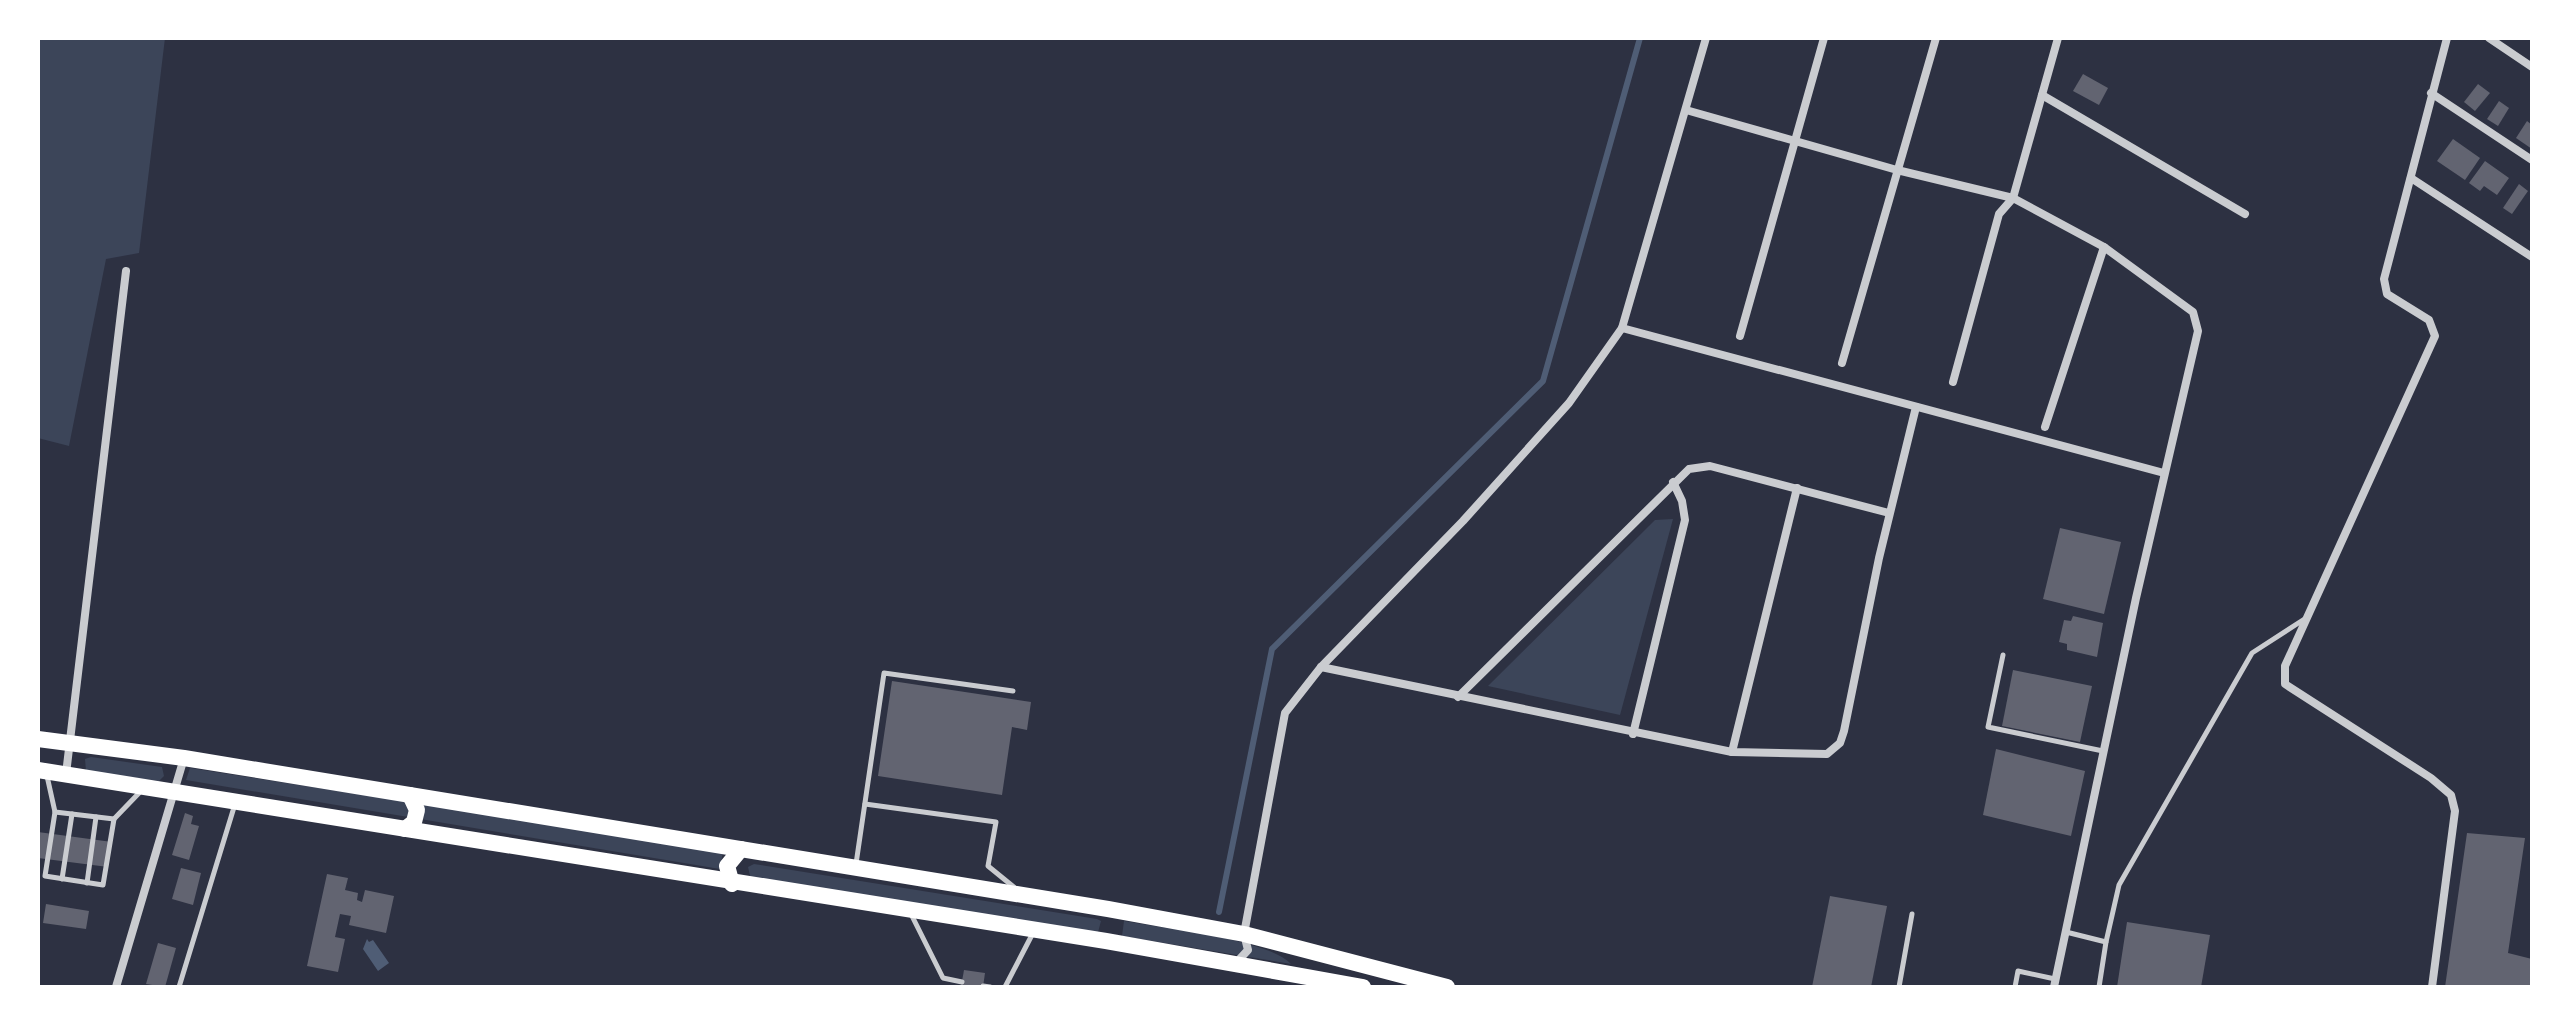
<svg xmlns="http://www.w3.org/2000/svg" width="2570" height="1025" font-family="'PT Sans',sans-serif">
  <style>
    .green { fill: #3c4559 }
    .water { fill: #4f5d75 }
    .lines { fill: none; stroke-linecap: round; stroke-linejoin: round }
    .stream { stroke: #4f5d75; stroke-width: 6 }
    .building { fill: #626471 }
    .service { stroke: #caccd0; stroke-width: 5 }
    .minor { stroke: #caccd0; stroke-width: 8 }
    .secondary { stroke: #fff; stroke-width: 16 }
  </style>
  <rect width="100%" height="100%" fill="#2d3142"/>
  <g class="green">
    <path d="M 42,38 L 165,38 L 139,253 L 106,259 L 69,446 L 38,438 L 38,41 Z"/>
    <path d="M 1673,519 L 1620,715 L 1488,686 L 1655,520 Z"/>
    <path d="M 91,757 L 162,767 L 164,776 L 159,781 L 86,771 L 85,759 Z"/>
    <path d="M 190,768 L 723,851 L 720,869 L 186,780 Z"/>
    <path d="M 754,864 L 1097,919 L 1101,921 L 1097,936 L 751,880 L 748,867 Z"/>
    <path d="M 1124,921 C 1161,928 1268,939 1291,964 L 1122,936 Z"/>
  </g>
  <path class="water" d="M 367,939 L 369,942 L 373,940 L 389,963 L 378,971 L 363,949 Z"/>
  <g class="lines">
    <path class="stream" d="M 1219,912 L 1272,649 L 1543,381 L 1640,38"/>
  </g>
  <g class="building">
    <path d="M 2083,74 L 2108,88 L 2099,105 L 2073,91 Z"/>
    <path d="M 2478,84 L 2490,93 L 2475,111 L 2464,102 Z"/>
    <path d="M 2499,101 L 2509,108 L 2498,126 L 2487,119 Z"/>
    <path d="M 2527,121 L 2532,125 L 2532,149 L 2516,138 Z"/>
    <path d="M 2453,139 L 2480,158 L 2465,180 L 2437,161 Z"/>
    <path d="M 2485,161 L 2509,178 L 2497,195 L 2484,186 L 2480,191 L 2469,183 Z"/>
    <path d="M 2519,184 L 2528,191 L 2512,214 L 2503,208 Z"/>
    <path d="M 2060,528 L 2121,542 L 2104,614 L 2043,599 Z"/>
    <path d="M 2073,616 L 2103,623 L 2097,657 L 2067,650 L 2067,644 L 2059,642 L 2064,620 L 2071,621 Z"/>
    <path d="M 2013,670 L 2092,686 L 2080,742 L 2002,726 Z"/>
    <path d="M 892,681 L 1031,702 L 1027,730 L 1012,727 L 1002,795 L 878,776 Z"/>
    <path d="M 1996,749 L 2085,771 L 2071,836 L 1983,815 Z"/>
    <path d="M 185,813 L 193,816 L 191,824 L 199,826 L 189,860 L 172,855 Z"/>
    <path d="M 38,832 L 112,842 L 108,867 L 38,858 Z"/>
    <path d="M 2467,833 L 2525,838 L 2508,953 L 2532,959 L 2532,987 L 2445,987 Z"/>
    <path d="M 181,868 L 201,873 L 193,905 L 172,899 Z"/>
    <path d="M 327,874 L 348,878 L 345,890 L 358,893 L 357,900 L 362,902 L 365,890 L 394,896 L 386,933 L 349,925 L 351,916 L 340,914 L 335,937 L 345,939 L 338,972 L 307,966 Z"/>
    <path d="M 1830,896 L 1887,906 L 1871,987 L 1812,987 Z"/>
    <path d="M 46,904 L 89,911 L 86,929 L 43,923 Z"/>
    <path d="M 2127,922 L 2210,935 L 2201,987 L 2117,987 Z"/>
    <path d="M 158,943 L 176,948 L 165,987 L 146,984 Z"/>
    <path d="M 964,970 L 985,973 L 983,987 L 961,987 Z"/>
  </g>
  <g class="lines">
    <g class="service">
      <path d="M 2003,655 L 1988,727 L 2103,751"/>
      <path d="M 47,776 L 55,812 L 114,819 L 140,792"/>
      <path d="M 865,804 L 996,822 L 988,866 L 1015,888"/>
      <path d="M 55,812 L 45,876 L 103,885 L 114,819"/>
      <path d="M 856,864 L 884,673 L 1013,691"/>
      <path d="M 62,879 L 72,814"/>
      <path d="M 87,883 L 96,817"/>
      <path d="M 910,912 L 943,978 L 962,982"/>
      <path d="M 2066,932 L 2106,942 L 2099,987"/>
      <path d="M 2106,942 L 2119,885 L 2252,653 L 2303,620"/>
      <path d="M 983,986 L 990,987"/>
      <path d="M 179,987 L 235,804"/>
      <path d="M 1005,987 L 1034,931"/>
      <path d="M 1899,987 L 1912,914"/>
      <path d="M 2015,987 L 2018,971 L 2055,979"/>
    </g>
    <g class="minor">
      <path d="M 2489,38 L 2532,67"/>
      <path d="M 2431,93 L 2532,160"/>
      <path d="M 2042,95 L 2245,214"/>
      <path d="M 1686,110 L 1897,170 L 2013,198 L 2104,247 L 2193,312 L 2198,331 L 2136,598 L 2054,987"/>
      <path d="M 2411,178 L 2532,257"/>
      <path d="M 1622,328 L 2164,473"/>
      <path d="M 1740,336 L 1824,38"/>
      <path d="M 1842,363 L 1936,38"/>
      <path d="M 1953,382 L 1999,214 L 2013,198 L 2058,38"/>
      <path d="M 2045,427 L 2104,247"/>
      <path d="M 1321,667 L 1732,752 L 1827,754 L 1840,743 L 1844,731 L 1879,558 L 1916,407"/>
      <path d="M 1458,697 L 1689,469 L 1710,466 L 1889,513"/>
      <path d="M 1633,734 L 1685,520 L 1682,501 L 1673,482"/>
      <path d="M 1732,752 L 1797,488"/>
      <path d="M 66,774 L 126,271"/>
      <path d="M 1236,963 L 1248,950 L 1244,934 L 1285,713 L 1321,667 L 1463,521 L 1569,403 L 1622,328 L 1706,38"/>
      <path d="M 116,987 L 184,758"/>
      <path d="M 2432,987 L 2455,811 L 2451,795 L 2431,778 L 2285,684 L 2285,666 L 2435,336 L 2429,320 L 2387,294 L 2384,279 L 2447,38"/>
    </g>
    <g class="secondary">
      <path d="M 38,739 L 184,758 L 1108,909 L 1244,934 L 1447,987"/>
      <path d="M 38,770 L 1106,941 L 1363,987"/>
      <path d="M 405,829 L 414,822 L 417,810 L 410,795"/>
      <path d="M 732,884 L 727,866 L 741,849"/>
    </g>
  </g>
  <rect width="2570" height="1025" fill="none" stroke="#ffffff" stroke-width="80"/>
</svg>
